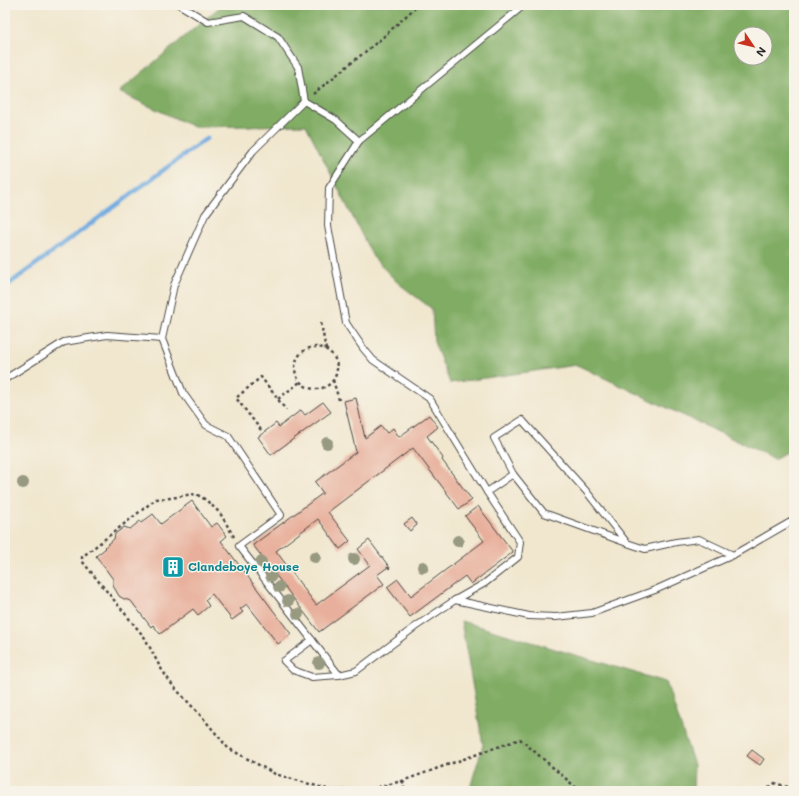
<svg xmlns="http://www.w3.org/2000/svg" width="799" height="796" font-family="Mali,sans-serif">
  <style>
    .forest { fill: #80ac64; stroke: #566c48; fill-rule: evenodd }
    .lines { fill: none; stroke-linecap: round; stroke-linejoin: round }
    .stream { stroke: #6fabe0; stroke-width: 4.5 }
    .building { fill: #e8b09c }
    .service-casing { stroke: #494744; stroke-width: 8 }
    .path { stroke: #494744; stroke-width: 2.5; stroke-dasharray: 3 3; stroke-linecap: butt }
    .service { stroke: #fff; stroke-width: 6 }
    .tree { fill: #979980 }
    .labels { text-anchor: middle; stroke-width: 3; stroke-linejoin: round; paint-order: stroke }
    .culture-label { font-size: 12px; font-weight: bold; fill: #0d838f; stroke: #f7f3e8; text-anchor: start }
  </style>
  <rect width="100%" height="100%" fill="#f7f3e8"/>
  <filter id="ink" filterUnits="userSpaceOnUse"><feTurbulence type="fractalNoise" baseFrequency=".025" numOctaves="2"/><feDisplacementMap in="SourceGraphic" scale="8" xChannelSelector="R" yChannelSelector="G"/><feConvolveMatrix kernelMatrix="1 2 1 2 8 2 1 2 1" color-interpolation-filters="sRGB"/></filter>
  <filter id="wash" filterUnits="userSpaceOnUse"><feTurbulence type="fractalNoise" baseFrequency=".012" numOctaves="4" result="noise"/><feDisplacementMap in="SourceGraphic" scale="16" xChannelSelector="R" yChannelSelector="G"/><feGaussianBlur stdDeviation="0.9" result="paint"/><feColorMatrix in="noise" values="0 0 0 0 0 0 0 0 0 0 0 0 0 0 0 0 0 1.4 0 .05"/><feComposite in="paint" operator="in"/></filter>
  <g filter="url(#wash)">
    <rect width="100%" height="100%" fill="#f1e7cf"/>
    <g class="forest">
      <path d="M 222,5 L 794,5 L 794,448 L 775,459 L 577,365 L 450,383 L 434,342 L 432,309 L 398,283 L 373,257 L 306,125 L 194,127 L 119,92 ZM 741,34 L 765,34 L 765,58 L 741,58 Z"/>
      <path d="M 461,621 L 666,682 L 694,765 L 693,791 L 469,791 L 483,745 Z"/>
    </g>
    <g class="lines">
      <path class="stream" d="M 5,287 L 207,138"/>
    </g>
    <g id="blocks">
      <g class="building">
        <path d="M 356,398 L 365,438 L 381,426 L 387,433 L 393,428 L 399,437 L 429,415 L 438,427 L 427,436 L 443,458 L 442,460 L 472,500 L 459,509 L 413,448 L 328,512 L 350,541 L 340,549 L 318,519 L 276,551 L 316,605 L 370,565 L 358,549 L 369,540 L 390,568 L 389,569 L 388,567 L 377,575 L 384,584 L 319,632 L 253,545 L 323,493 L 315,482 L 356,452 L 344,401 Z"/>
        <path d="M 323,402 L 331,412 L 271,455 L 258,437 L 276,423 L 279,427 L 301,410 L 305,415 Z"/>
        <path d="M 192,501 L 211,527 L 217,523 L 227,536 L 221,541 L 291,634 L 278,644 L 247,604 L 240,609 L 243,612 L 232,620 L 212,594 L 205,600 L 209,606 L 198,615 L 193,609 L 160,634 L 153,625 L 151,627 L 131,601 L 124,599 L 119,596 L 115,589 L 113,584 L 113,579 L 96,556 L 106,548 L 105,547 L 114,539 L 115,534 L 124,527 L 130,529 L 140,521 L 141,523 L 153,514 L 161,524 Z"/>
        <path d="M 478,506 L 513,552 L 471,584 L 465,576 L 410,617 L 387,587 L 398,579 L 411,596 L 484,541 L 465,516 Z"/>
        <path d="M 412,518 L 417,525 L 410,531 L 404,524 Z"/>
        <path d="M 752,750 L 764,759 L 760,765 L 747,756 Z"/>
      </g>
    </g>
  </g>
  <g filter="url(#ink)">
    <use href="#blocks" fill-opacity="0" stroke="#494744" stroke-width="1"/>
    <g class="lines">
      <g class="service-casing">
        <g id="service">
          <path d="M 180,5 L 208,22 L 244,16 L 278,37 L 298,67 L 304,101 L 336,120 L 359,141"/>
          <path d="M 304,101 L 253,151 L 205,215 L 174,285 L 162,339 L 183,393 L 206,425 L 228,436 L 281,515 L 239,546 L 339,675 L 356,671 L 415,627 L 455,600 L 485,583 L 518,557 L 520,542 L 487,492 L 430,399 L 373,360 L 363,348 L 346,323 L 328,226 L 329,188 L 359,141 L 524,5"/>
          <path d="M 5,379 L 64,342 L 107,335 L 162,339"/>
          <path d="M 487,492 L 513,474"/>
          <path d="M 627,543 L 544,513 L 513,474 L 494,438 L 522,420 L 586,491 L 627,543 L 645,549 L 676,542 L 699,539 L 733,555"/>
          <path d="M 455,600 L 529,616 L 556,617 L 592,613 L 655,590 L 733,555 L 794,520"/>
          <path d="M 312,640 L 284,661 L 293,670 L 312,677 L 339,675"/>
        </g>
      </g>
      <g class="path">
        <path d="M 313,94 L 381,39 L 418,5"/>
        <path d="M 321,323 L 326,350"/>
        <circle cx="316" cy="368" r="21"/>
        <path d="M 333,380 L 339,400"/>
        <path d="M 278,399 L 300,382"/>
        <path d="M 261,430 L 236,398 L 261,377 L 286,410"/>
        <path d="M 234,537 L 220,513 L 206,500 L 196,494 L 187,495 L 171,498 L 156,499 L 82,557 L 82,561 L 145,638 L 160,667 L 173,686 L 203,718 L 228,748 L 275,774 L 330,790 L 366,790 L 402,781 L 520,739 L 580,791"/>
        <path d="M 402,781 L 404,783 L 403,791"/>
        <path d="M 764,791 L 775,783 L 794,789"/>
      </g>
      <use href="#service" class="service"/>
    </g>
    <g class="tree">
      <circle cx="327" cy="443" r="6"/>
      <circle cx="23" cy="483" r="6"/>
      <circle cx="458" cy="541" r="6"/>
      <circle cx="315" cy="557" r="6"/>
      <circle cx="354" cy="559" r="6"/>
      <circle cx="261" cy="562" r="6"/>
      <circle cx="423" cy="567" r="6"/>
      <circle cx="271" cy="576" r="6"/>
      <circle cx="279" cy="587" r="6"/>
      <circle cx="288" cy="601" r="6"/>
      <circle cx="298" cy="614" r="6"/>
      <circle cx="319" cy="663" r="6"/>
    </g>
  </g>
  <defs>
    <g id="building-square" transform="scale(1.15)"><rect x="-9" y="-9" width="18" height="18" rx="4" fill="#0f9aa8" stroke="#f7f3e8"/><path d="M-4-6H4V6H1V3H-1V6H-4ZM-2.5-4.3h1.7v1.8h-1.7ZM.8-4.3h1.7v1.8H.8ZM-2.5-1h1.7V.8h-1.7ZM.8-1h1.7V.8H.8Z" fill="#fff"/></g>
  </defs>
  <g fill-rule="evenodd">
    <use href="#building-square" x="173" y="567"/>
  </g>
  <g class="labels">
    <g class="culture-label">
      <text x="188" y="571">Clandeboye House</text>
    </g>
  </g>
  <rect width="799" height="796" fill="none" stroke="#f7f3e8" stroke-width="20"/>
  <g transform="translate(753 46) rotate(125)"><circle r="19" fill="#f7f3e8" stroke="#a5a39c"/>
  <path d="M0-3L7 15L0 10L-7 15Z" fill="#c8321e"/>
  <text y="-6" font-size="11" font-weight="bold" text-anchor="middle" fill="#2b2b2b">N</text>
  </g>
</svg>
